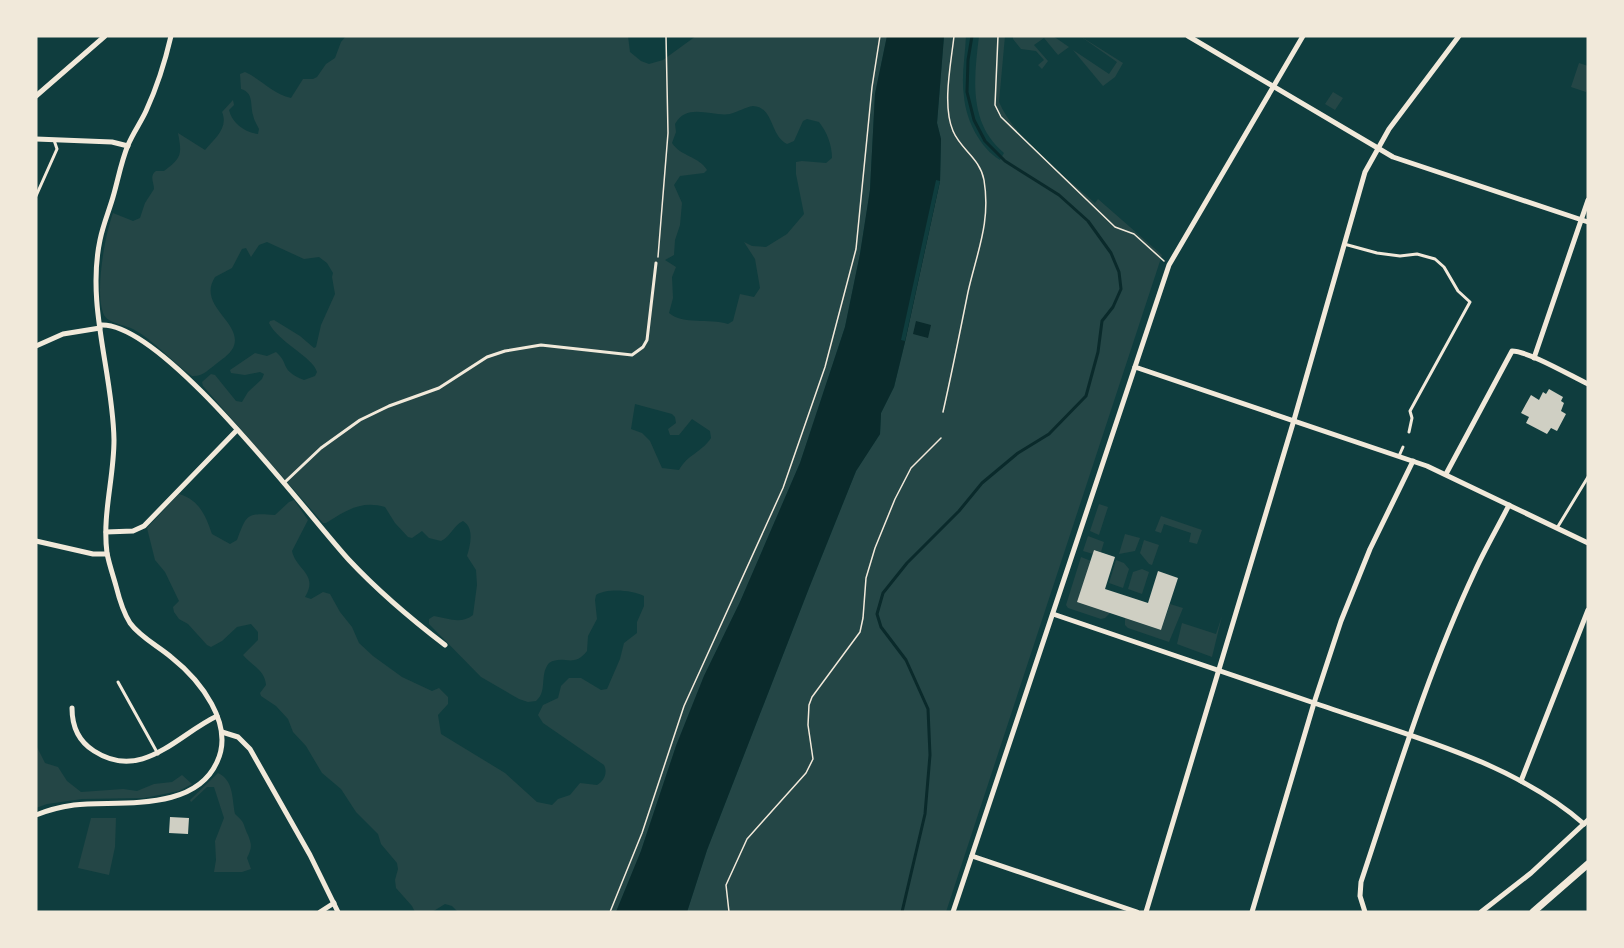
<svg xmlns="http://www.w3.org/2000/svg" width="1624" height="948" font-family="'Space Grotesk',sans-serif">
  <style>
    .green { fill: #244646; fill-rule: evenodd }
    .water { fill: #0a2a2b }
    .pier { fill: #0f3d3e }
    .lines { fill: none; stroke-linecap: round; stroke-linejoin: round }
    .stream { stroke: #0a2a2b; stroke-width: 3 }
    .building { fill: #cfcfc3 }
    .path { stroke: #f1e9da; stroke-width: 1.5 }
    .service { stroke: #f1e9da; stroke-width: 3 }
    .minor { stroke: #f1e9da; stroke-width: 5 }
    .tertiary { stroke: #f1e9da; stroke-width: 7 }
  </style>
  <rect width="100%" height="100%" fill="#0f3d3e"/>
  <g class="green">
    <path d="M 346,36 L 628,36 L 630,52 L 641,61 L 649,64 L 663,60 L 696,36 L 887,36 L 875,94 L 870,190 L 860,254 L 845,327 L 800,463 L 740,602 L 704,676 L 676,746 L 641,851 L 616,912 L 458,912 L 452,906 L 445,904 L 432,912 L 415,912 L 412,906 L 396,888 L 395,880 L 398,869 L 397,863 L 381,844 L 378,834 L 356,812 L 341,789 L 322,773 L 306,746 L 293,732 L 288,719 L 276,706 L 261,696 L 260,693 L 266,685 C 265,670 251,665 243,655 L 258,640 L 258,632 L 251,624 L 237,627 L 222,641 L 211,647 L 207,645 L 188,624 L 179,619 L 174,612 L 173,607 L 179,601 L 178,599 L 165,572 L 155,560 L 147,528 L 179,494 C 200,500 206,517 212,534 L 230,544 L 237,540 C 247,514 246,513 275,515 L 289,502 L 294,500 L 308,520 L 292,551 C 296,570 319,574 305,597 L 311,599 L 323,592 L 330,594 L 340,612 L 352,627 L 359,643 L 373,656 L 402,677 L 432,691 L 439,688 L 448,697 L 448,704 L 438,715 L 441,734 L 505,773 L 537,802 L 552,805 L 558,799 L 570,795 L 580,783 L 597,785 C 604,781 608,773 604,765 L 543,723 L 538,715 L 543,705 L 558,698 L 561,686 L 569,678 L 581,678 L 601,690 L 607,689 L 620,659 L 624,643 L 637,633 L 637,622 L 644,606 L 644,596 C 632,590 607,588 596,595 L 595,600 L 597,619 L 588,636 L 587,651 C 573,669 564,654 549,663 C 539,675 548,691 536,701 L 528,702 L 519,699 L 481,677 L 429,624 L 429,619 L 434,616 C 447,618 461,625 473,615 L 477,585 L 476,570 L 467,556 C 470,546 475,528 463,521 C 453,526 451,536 441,541 L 429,538 L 422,531 L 412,538 L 408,537 L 395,523 L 385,507 C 361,500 345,511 326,523 L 323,523 L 203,386 L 202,382 L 211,374 L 215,375 L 236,401 L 242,402 L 248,392 L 262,379 L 264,374 L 260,372 L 245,375 L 231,373 L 230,370 L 255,353 L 267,356 L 276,352 C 290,364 279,370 304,380 L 315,376 L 317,372 C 313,357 278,342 269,323 L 270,321 L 274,320 L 300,336 L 314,348 L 316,347 L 321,325 L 335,294 L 332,277 L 333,273 L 327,263 L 319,257 L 304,259 L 267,242 L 259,245 L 251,257 L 246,248 L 242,249 L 232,268 L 215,277 C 196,307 245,323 233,348 C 229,355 221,360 216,364 C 208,370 202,377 192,376 C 171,361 155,341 133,329 C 125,325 108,323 104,315 C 94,294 105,235 113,213 L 133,221 L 140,218 L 145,203 L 154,189 C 154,182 149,176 156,171 L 164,171 C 182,158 182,154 178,133 L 205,150 C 214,139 229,128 222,112 L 233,100 L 234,105 L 229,110 C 232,123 244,132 258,134 L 259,129 C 257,125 254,120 253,115 C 250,104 254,93 241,89 L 240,74 L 245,72 C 261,79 273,94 291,98 L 303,79 L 313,79 L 317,77 L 326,64 L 335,58 L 341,42 ZM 753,106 C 774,107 770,136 787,144 L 794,141 L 803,121 L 807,119 L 819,122 C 827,132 832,145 832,158 L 826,163 L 802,161 L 796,162 L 796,174 L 804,214 L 787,234 L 766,247 L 752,246 L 744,242 L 755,259 L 760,288 L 754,297 L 740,294 L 733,321 L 728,324 C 709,318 683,325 669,313 L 673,298 L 672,277 L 676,267 L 665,260 L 674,255 L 675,240 L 680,225 L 682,203 L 674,185 L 680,176 L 704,173 L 707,170 C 700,157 680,156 672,143 L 676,132 L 675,124 C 687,102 712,117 730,114 C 738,112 745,107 753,106 ZM 635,404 L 672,414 L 675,417 L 676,423 L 668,429 L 670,435 L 679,435 L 692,419 L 710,431 L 711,438 C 701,453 688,454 679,470 L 662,468 L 650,441 L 642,433 L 631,429 Z"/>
    <path d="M 944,36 L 966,36 C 965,56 961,77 964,97 C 966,120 980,148 1000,160 L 1004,153 C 968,123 974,78 979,36 L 1005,36 L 999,102 C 1014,138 1066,177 1095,203 L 1098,199 L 1162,255 L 946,912 L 687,912 L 707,850 L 809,588 L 856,471 L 880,434 L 881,413 L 894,387 L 905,342 L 940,181 L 941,139 L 937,123 Z"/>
    <path d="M 1013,36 L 1053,36 L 1069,47 L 1058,55 L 1044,38 L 1034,45 L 1048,61 L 1042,69 L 1038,65 L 1044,60 L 1036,51 L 1021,49 L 1013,39 Z"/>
    <path d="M 1080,36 L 1123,63 L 1115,77 L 1103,86 L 1073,50 L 1109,74 L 1117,62 Z"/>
    <path d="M 1579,63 L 1588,66 L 1588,86 L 1586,92 L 1571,87 Z"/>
    <path d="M 1333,92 L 1343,98 L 1335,110 L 1325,104 Z"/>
    <path d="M 1099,504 L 1108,507 L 1099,535 L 1090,531 Z"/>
    <path d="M 1161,516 L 1202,530 L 1197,544 L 1189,542 L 1191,533 L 1164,524 L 1161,533 L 1155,531 Z"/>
    <path d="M 1125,534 L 1140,538 L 1135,551 L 1119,554 Z"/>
    <path d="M 1088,536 L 1104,542 L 1101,552 L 1094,550 L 1093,554 L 1083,551 Z"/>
    <path d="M 1144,540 L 1159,545 L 1152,565 L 1149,564 L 1140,553 Z"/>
    <path d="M 1081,557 L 1091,561 L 1110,613 L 1105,618 L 1101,619 L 1068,608 L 1066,605 Z"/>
    <path d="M 1116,560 L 1124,563 L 1129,569 L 1123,588 L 1109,583 Z"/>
    <path d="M 1142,569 L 1149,572 L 1142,594 L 1128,589 L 1133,572 Z"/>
    <path d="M 1170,604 L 1183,608 L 1169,642 L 1128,628 L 1125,625 L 1125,618 L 1161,630 Z"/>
    <path d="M 1222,616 L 1212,657 L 1177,644 L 1182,623 L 1216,634 Z"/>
    <path d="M 36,745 L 45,763 L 58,767 L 67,781 L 81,792 L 123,789 L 137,791 L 154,784 L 172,782 L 182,775 L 192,784 L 179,791 L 144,798 L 82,799 L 47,804 L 36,808 Z"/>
    <path d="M 218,773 C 234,780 232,800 235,814 C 246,824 242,822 248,835 C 252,845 252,848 247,858 L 251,869 L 242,872 L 214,872 L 216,860 L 215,841 L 224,818 L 214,787 L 207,787 L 191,802 L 190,800 Z"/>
    <path d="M 91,818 L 116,818 L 115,847 L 109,875 L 78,868 Z"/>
  </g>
  <g class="water">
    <path d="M 887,36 L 944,36 L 937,123 L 941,139 L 940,181 L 905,342 L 894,387 L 881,413 L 880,434 L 856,471 L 809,588 L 707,850 L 687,912 L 616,912 L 641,851 L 676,746 L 704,676 L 740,602 L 800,463 L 845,327 L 860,254 L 870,190 L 875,94 Z"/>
    <path d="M 916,321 L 931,325 L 928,338 L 913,334 Z"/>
  </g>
  <path class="pier" d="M 936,180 L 940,181 L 905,341 L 901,340 Z"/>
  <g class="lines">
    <path class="stream" d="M 902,912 L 925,814 L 930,755 L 928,709 L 906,660 L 881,627 L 877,614 L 883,593 L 907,563 L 959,511 L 982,483 L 1018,453 L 1049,434 L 1086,396 L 1098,352 L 1102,321 L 1113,307 L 1121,289 L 1119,272 L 1111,253 L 1088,221 L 1059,195 L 1005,161 L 985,141 L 974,120 L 967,92 L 968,60 L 972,36"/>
  </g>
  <g class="building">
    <path d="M 1549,389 L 1563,397 L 1561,401 L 1564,403 L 1561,411 L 1566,414 L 1557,431 L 1551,428 L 1547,434 L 1526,423 L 1529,417 L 1521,413 L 1531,395 L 1539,400 L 1543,392 L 1546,394 Z"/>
    <path d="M 1094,550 L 1115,557 L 1105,589 L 1148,603 L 1158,571 L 1178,578 L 1161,630 L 1077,602 Z"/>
    <path d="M 170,817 L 189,818 L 188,834 L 169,833 Z"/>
  </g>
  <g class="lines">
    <g class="path">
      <path d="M 998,36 L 995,105 L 1001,117 L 1115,227 L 1134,234 L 1164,261"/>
      <path d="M 658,257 L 668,133 L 666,36"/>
      <path d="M 943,412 C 952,372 960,332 968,292 C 977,252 991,222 984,180 C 980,158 961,150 953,131 C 942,105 951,64 954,36"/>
      <path d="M 610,912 L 642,833 L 684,706 L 783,488 L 825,367 L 856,249 L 872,87 L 880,36"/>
      <path d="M 729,912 L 726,885 L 747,839 L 806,773 L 813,759 L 808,725 L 809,705 L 812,697 L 860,632 L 863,618 L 866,578 L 875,548 L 895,499 L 911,468 L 941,438"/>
    </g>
    <g class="service">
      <path d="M 36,196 L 57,149 L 54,140"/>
      <path d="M 1344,244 L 1377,253 L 1400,256 L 1417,254 L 1435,259 L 1444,267 L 1458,291 L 1470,302 L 1410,411 L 1412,418 L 1409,432"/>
      <path d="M 1399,456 L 1403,447"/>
      <path d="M 285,482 L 321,448 L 360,420 L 389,406 L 439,388 L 487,357 L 505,351 L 541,345 L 632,355 L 643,347 L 647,340 L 656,263"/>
      <path d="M 1557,528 L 1588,477"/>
      <path d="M 118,682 L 158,754"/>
    </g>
    <g class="minor">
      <path d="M 1188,36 L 1393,157 L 1588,222"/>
      <path d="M 36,96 L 105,36"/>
      <path d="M 36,139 L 112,142 L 128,146"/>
      <path d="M 100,325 C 162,320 306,513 349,560 C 379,592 411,619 445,645"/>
      <path d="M 36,346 L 63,334 L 100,328"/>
      <path d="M 1534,358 L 1588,200"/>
      <path d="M 1135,367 L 1427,466 L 1588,543"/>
      <path d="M 1446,474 L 1512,351 C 1528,351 1571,376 1588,384"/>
      <path d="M 106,532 L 133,531 L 144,526 L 237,430"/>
      <path d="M 36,541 L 93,554 L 107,554"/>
      <path d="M 1053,614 C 1142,644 1231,675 1320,705 C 1407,735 1514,762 1584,824"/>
      <path d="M 72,708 C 72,727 78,741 94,751 C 142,782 177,735 217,716"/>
      <path d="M 222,732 L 238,737 L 250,749 L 310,855 L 338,912"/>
      <path d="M 1521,781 L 1588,610"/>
      <path d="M 36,815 C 48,810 60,807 74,805 C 119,800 194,813 217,762 C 235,724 200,680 171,657 C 158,646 140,637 130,623 C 123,612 119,598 116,586 C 113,575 109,564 107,553 C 102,515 114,478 114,440 C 113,373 86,306 100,240 C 103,225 109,211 113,197 C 118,180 121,162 128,145 C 133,133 141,122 146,111 C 157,87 165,62 171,36"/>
      <path d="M 972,856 L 1137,912"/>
      <path d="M 320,912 L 334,903"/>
      <path d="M 953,912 L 1169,265 L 1303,36"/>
      <path d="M 1146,912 L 1294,420 L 1365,172 L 1389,129 L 1459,36"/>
      <path d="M 1252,912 L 1314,703 L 1341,621 L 1370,549 L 1413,461"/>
      <path d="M 1365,912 L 1360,896 L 1361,882 C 1396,777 1428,671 1475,571 C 1485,549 1498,527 1509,505"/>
      <path d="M 1481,912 L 1531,873 L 1588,820"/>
    </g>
    <path class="tertiary" d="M 1533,912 L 1588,864"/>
  </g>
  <rect width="1624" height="948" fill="none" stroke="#f1e9da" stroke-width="75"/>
</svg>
